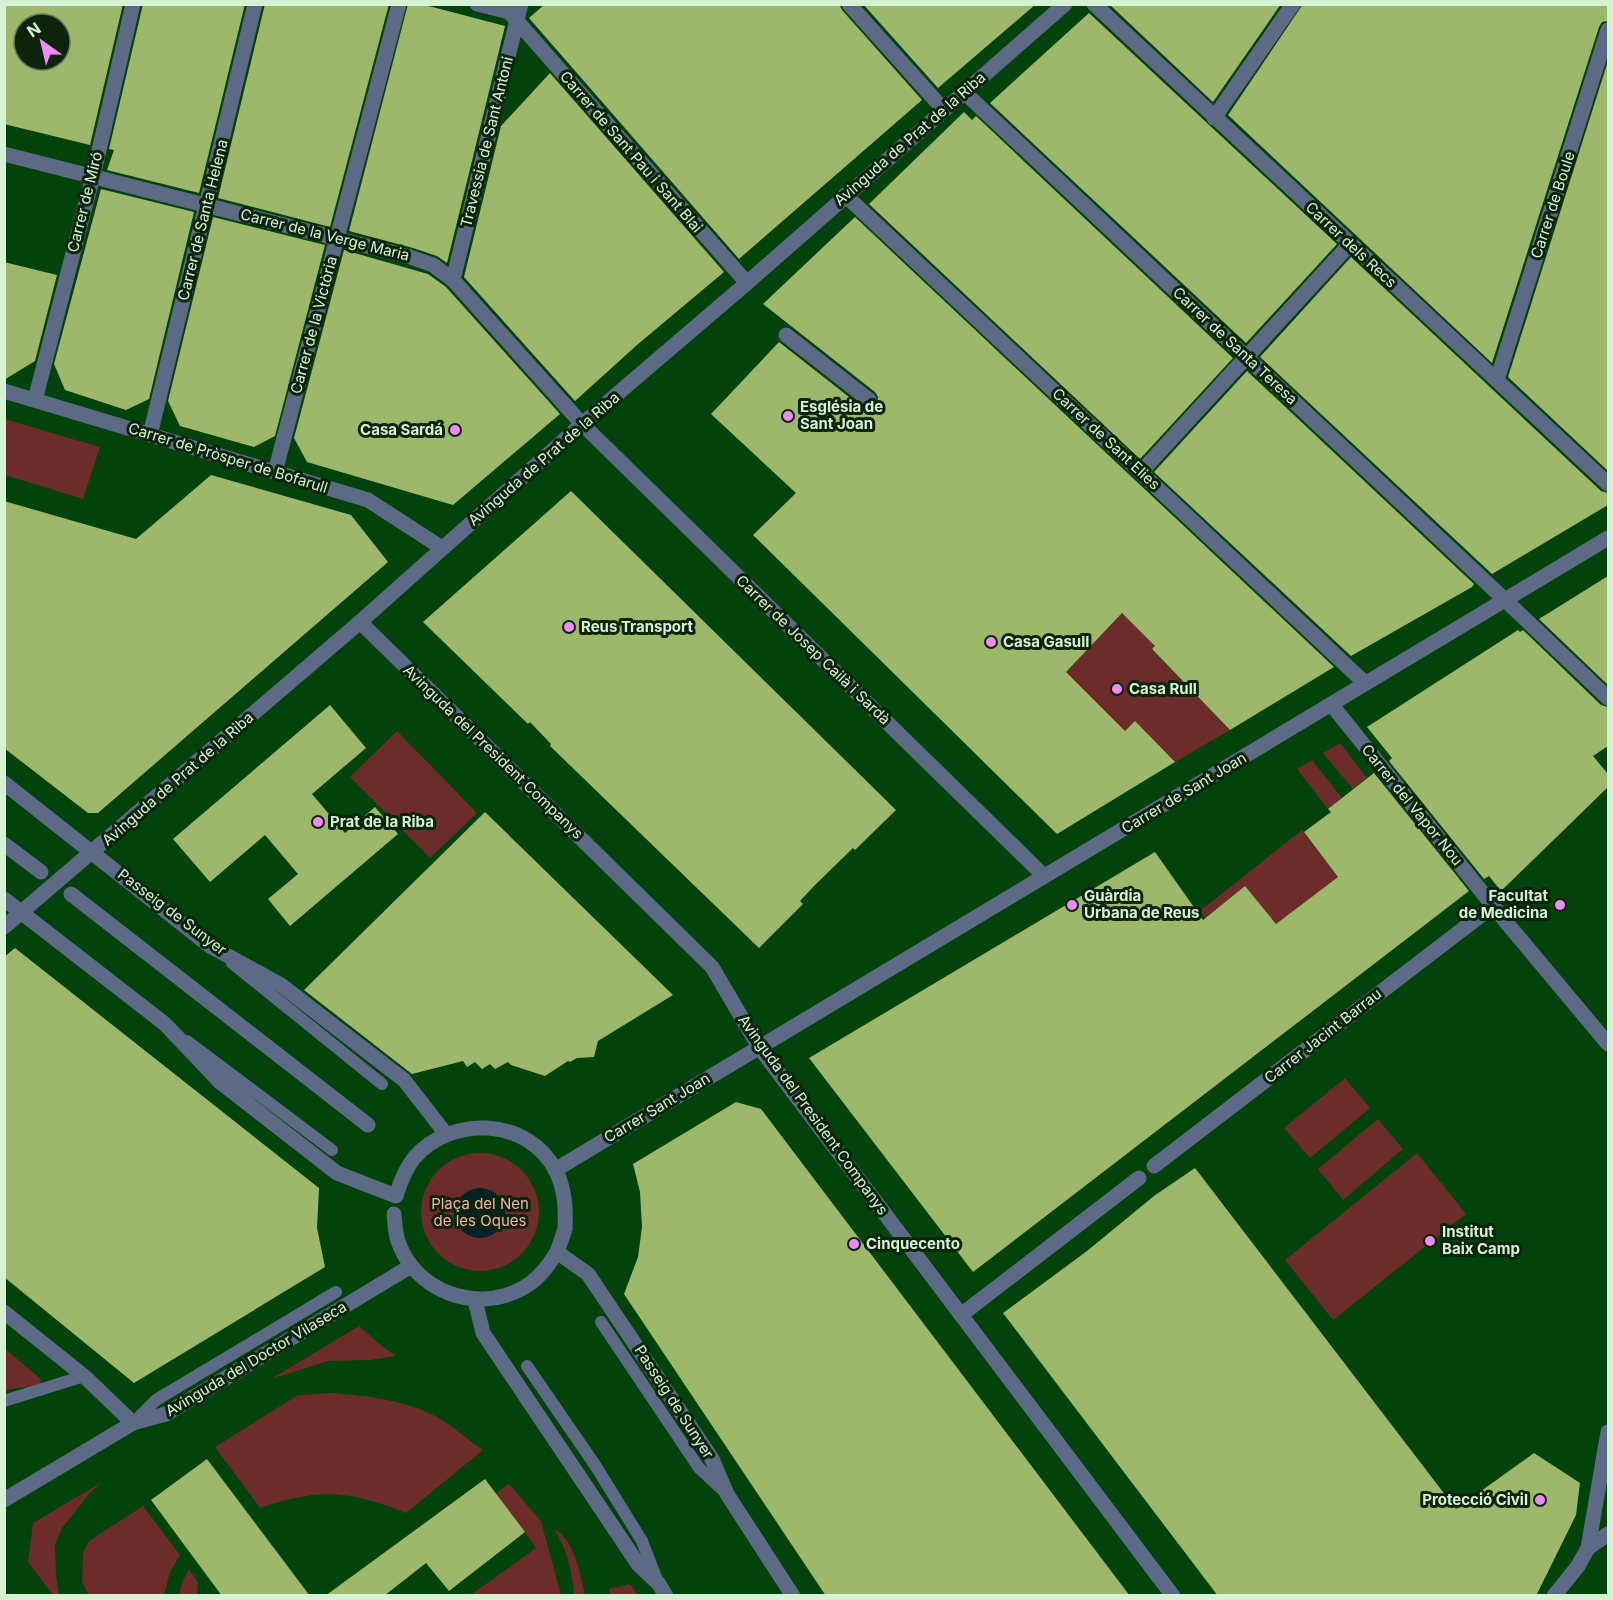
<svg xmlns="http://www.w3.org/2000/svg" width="1613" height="1600" font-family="Inter,sans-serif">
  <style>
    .green { fill: #6b2c2a }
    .water { fill: #012327 }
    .building { fill: #9eb86b; fill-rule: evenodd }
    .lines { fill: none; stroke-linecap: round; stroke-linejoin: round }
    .service { stroke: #5c6a86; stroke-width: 12 }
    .pedestrian { stroke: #5c6a86; stroke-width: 15 }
    .minor { stroke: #5c6a86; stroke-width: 15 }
    .tertiary { stroke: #5c6a86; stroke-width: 15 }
    .poi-dot { fill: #ef8bf7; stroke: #0c240c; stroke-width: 2 }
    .labels { text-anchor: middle; stroke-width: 6; stroke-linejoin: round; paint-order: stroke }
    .street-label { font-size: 15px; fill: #d5f3d4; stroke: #0c240c }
    .poi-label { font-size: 15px; font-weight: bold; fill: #d5f3d4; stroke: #0c240c; text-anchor: start }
    .park-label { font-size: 15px; fill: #f3b2ac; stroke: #0c240c }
  </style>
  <rect width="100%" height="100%" fill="#01430a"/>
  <g class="green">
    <path d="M 5,419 L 100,447 L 83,499 L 5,475 Z"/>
    <path d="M 1122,613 L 1155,646 L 1152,650 L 1230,730 L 1175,762 L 1135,722 L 1105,751 L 1066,672 Z"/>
    <path d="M 397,731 L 477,813 L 430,858 L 350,777 Z"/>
    <path d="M 1340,743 L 1367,778 L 1353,789 L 1323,753 Z"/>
    <path d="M 1312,760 L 1342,798 L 1328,809 L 1297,769 Z"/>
    <path d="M 1302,830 L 1338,877 L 1276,924 L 1245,886 L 1205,918 L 1200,911 Z"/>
    <path d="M 1345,1078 L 1370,1108 L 1310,1158 L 1284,1128 Z"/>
    <path d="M 1378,1119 L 1403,1149 L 1343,1200 L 1318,1169 Z"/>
    <circle cx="480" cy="1212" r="59"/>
    <path d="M 1417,1153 L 1466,1214 L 1333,1320 L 1285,1260 Z"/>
    <path d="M 359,1326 L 378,1343 L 396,1356 L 370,1360 L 328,1361 L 271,1379 Z"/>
    <path d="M 5,1349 L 41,1379 L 40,1385 L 5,1390 Z"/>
    <path d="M 333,1393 C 368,1396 406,1400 437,1417 C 453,1426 468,1440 483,1450 L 406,1513 C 348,1490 319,1488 260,1508 L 215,1447 L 298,1395 Z"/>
    <path d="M 102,1482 L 90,1493 L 62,1528 L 55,1545 L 56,1576 L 59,1595 L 53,1595 L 28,1562 L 33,1523 Z"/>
    <path d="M 509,1484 L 541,1521 L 561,1595 L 469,1596 L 536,1548 L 496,1493 Z"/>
    <path d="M 143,1506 L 180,1555 L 170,1572 L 164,1595 L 89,1595 L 82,1583 L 83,1552 L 89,1541 Z"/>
    <path d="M 554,1529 C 574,1538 581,1576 585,1595 L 574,1595 C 572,1571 567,1549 554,1529 Z"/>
    <path d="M 189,1569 L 198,1582 L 197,1595 L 179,1595 L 182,1582 Z"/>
    <path d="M 630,1584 L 638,1595 L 610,1595 L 609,1589 Z"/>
  </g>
  <circle class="water" cx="480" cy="1213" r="25"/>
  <g class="building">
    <path d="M 4,4 L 123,4 L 90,145 L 4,124 ZM 24,24 L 60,24 L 60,60 L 24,60 Z"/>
    <path d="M 143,4 L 245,4 L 199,193 L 107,170 L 114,150 L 109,149 Z"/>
    <path d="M 265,4 L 389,4 L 330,227 L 218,198 Z"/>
    <path d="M 408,4 L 421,4 L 505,26 L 447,263 L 437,256 L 413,248 L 349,231 Z"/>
    <path d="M 545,4 L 839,4 L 842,10 L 922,100 L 739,259 L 529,18 Z"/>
    <path d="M 863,4 L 1036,4 L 938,88 Z"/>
    <path d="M 1109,4 L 1281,4 L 1213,102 Z"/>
    <path d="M 1303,4 L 1608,4 L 1608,21 L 1602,22 L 1599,27 L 1492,363 L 1228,115 Z"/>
    <path d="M 1089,13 L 1337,244 L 1246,343 L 990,103 Z"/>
    <path d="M 1608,61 L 1608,471 L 1508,377 Z"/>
    <path d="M 550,73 L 724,272 L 637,345 L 575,401 L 464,277 L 501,126 Z"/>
    <path d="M 964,112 L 972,120 L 976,116 L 1233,358 L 1140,459 L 869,204 Z"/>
    <path d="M 101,189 L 194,212 L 149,399 L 126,410 L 65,390 L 54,364 Z"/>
    <path d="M 213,217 L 325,245 L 275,436 L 254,447 L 180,426 L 168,401 Z"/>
    <path d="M 855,217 L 1334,667 L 1230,730 L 1152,649 L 1155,646 L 1122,613 L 1066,672 L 1125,731 L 1135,721 L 1175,762 L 1057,834 L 753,535 L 796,493 L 711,414 L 779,342 L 863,408 L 872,409 L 877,406 L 878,397 L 875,392 L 763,304 Z"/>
    <path d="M 344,250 L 428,274 L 446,287 L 560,414 L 453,505 L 307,462 L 294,438 Z"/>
    <path d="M 1351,257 L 1601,491 L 1608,493 L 1608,505 L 1492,574 L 1260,357 Z"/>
    <path d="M 4,262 L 57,275 L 35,361 L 4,380 Z"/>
    <path d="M 1247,371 L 1474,584 L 1472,587 L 1351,656 L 1154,472 Z"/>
    <path d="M 211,475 L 351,515 L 388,562 L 98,813 L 88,813 L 4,748 L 4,501 L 136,539 Z"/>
    <path d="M 571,491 L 896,810 L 855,850 L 853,848 L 814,886 L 800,901 L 803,904 L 759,948 L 550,746 L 551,744 L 530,722 L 528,724 L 423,622 Z"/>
    <path d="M 1608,576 L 1608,685 L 1539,619 Z"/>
    <path d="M 1518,630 L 1520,632 L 1523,630 L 1601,705 L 1608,707 L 1608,746 L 1593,756 L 1608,774 L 1608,787 L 1501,891 L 1489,876 L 1484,879 L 1389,761 L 1392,758 L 1367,727 Z"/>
    <path d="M 330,705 L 366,748 L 312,794 L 345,833 L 375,807 L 398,834 L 290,926 L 268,899 L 298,874 L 265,835 L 210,882 L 173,839 Z"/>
    <path d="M 1374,773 L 1469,891 L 973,1272 L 809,1058 L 1155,852 L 1203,920 L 1245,886 L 1276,924 L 1338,877 L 1304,832 L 1331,812 L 1328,809 Z"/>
    <path d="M 485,812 L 673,995 L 598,1041 L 594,1057 L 577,1058 L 570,1062 L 568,1061 L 545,1076 L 511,1065 L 508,1062 L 495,1069 L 490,1064 L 482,1069 L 475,1062 L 467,1067 L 463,1061 L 412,1074 L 304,990 Z"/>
    <path d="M 15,948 L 319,1188 L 317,1228 L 325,1267 L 134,1383 L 4,1277 L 4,957 Z"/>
    <path d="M 736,1102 L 761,1109 L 1130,1596 L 826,1596 L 624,1294 L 638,1257 L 642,1227 L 640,1192 L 633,1164 Z"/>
    <path d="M 1195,1168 L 1456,1509 L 1534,1453 L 1580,1483 L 1576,1515 L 1536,1596 L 1218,1596 L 1003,1313 L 1087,1251 L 1154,1196 Z"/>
    <path d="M 207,1459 L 310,1596 L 222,1596 L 151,1500 Z"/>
    <path d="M 485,1479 L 525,1532 L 449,1591 L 426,1563 L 384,1596 L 325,1596 Z"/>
  </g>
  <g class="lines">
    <g class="service">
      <path d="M 232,963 L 382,1084"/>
      <path d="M 187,1041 L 332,1150"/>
      <path d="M 601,1322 L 699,1468 L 724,1491"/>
      <path d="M 527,1366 L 595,1465 L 642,1541 L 657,1580"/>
      <path d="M 4,1401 L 84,1376"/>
      <path d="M 134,1422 L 156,1400 L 336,1292"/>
    </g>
    <g class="pedestrian">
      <path d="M 964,92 L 1505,600"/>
      <path d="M 1214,118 L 1293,4"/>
      <path d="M 845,195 L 1365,683"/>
      <path d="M 786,335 L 869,400"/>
      <path d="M 1497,380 L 1608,30"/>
      <path d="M 1141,472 L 1350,244"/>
      <path d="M 4,844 L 41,872"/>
      <path d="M 71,894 L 368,1125"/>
    </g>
    <g class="minor">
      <path d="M 477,4 L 509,12 L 747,283"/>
      <path d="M 849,4 L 944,110"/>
      <path d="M 1094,4 L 1608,484"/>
      <path d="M 4,154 L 410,257 L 433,265 L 453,280 L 582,424 L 1044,876"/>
      <path d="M 453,280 L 521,4"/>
      <path d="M 4,391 L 368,500 L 442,548"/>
      <path d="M 35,400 L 93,176 L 133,4"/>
      <path d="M 150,435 L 255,4"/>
      <path d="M 275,472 L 399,4"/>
      <path d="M 1505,600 L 1608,698"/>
      <path d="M 360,622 L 712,967 L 759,1047 L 1173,1596"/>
      <path d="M 1331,704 L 1506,922 L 1608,1044"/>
      <path d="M 4,927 L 360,622 L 582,424 L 747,283 L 1065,4"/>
      <path d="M 1154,1166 L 1493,906"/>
      <path d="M 555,1170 L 1608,538"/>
      <path d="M 557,1252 L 565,1229"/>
      <path d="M 4,1312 L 84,1376 L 133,1423"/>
      <path d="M 961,1315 L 1139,1178"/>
      <path d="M 4,1500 L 133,1423 L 166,1414 L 411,1266"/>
      <path d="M 1588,1548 L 1608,1534"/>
      <path d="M 1554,1596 L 1578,1566 L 1588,1548 L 1608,1432"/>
    </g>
    <g class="tertiary">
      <path d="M 4,783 L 210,946 L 281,985 L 404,1080 L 446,1134"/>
      <path d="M 4,899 L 165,1024 L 220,1082 L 337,1173 L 396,1196 C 400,1183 405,1169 414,1158 C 451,1115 528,1117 556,1171 C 565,1190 566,1208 565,1229"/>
      <path d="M 394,1214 C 395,1223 395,1233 398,1241 C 415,1292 477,1314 523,1288 C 538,1280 548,1266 557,1252 L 588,1274 L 712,1459 L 727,1494 L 793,1596"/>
      <path d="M 475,1300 L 483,1333 L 638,1564 L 659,1584 L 666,1596"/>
    </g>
  </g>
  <g class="poi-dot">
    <circle cx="788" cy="416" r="6"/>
    <circle cx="455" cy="430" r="6"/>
    <circle cx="569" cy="627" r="6"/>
    <circle cx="991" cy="642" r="6"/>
    <circle cx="1117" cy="689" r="6"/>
    <circle cx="318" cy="822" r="6"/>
    <circle cx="1072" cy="905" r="6"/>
    <circle cx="1560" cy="905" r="6"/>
    <circle cx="1430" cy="1241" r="6"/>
    <circle cx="854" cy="1244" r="6"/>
    <circle cx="1540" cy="1500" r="6"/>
  </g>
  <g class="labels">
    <g class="street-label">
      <text transform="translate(910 139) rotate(-41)" y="5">Avinguda de Prat de la Riba</text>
      <text transform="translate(487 142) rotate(-76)" y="5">Travessia de Sant Antoni</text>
      <text transform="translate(631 152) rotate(49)" y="5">Carrer de Sant Pau i Sant Blai</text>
      <text transform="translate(85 202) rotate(-76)" y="5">Carrer de Miró</text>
      <text transform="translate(1553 205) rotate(-72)" y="5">Carrer de Boule</text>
      <text transform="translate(203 220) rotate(-76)" y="5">Carrer de Santa Helena</text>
      <text transform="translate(325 235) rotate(14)" y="5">Carrer de la Verge Maria</text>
      <text transform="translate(1351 245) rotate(43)" y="5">Carrer dels Recs</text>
      <text transform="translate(314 325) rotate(-75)" y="5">Carrer de la Victòria</text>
      <text transform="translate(1235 346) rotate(43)" y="5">Carrer de Santa Teresa</text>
      <text transform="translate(1106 439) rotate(43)" y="5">Carrer de Sant Elies</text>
      <text transform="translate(228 458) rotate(17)" y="5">Carrer de Pròsper de Bofarull</text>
      <text transform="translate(544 459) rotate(-41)" y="5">Avinguda de Prat de la Riba</text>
      <text transform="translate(813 650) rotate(44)" y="5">Carrer de Josep Cailà i Sardà</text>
      <text transform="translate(493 752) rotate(44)" y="5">Avinguda del President Companys</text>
      <text transform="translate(178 779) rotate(-41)" y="5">Avinguda de Prat de la Riba</text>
      <text transform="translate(1184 793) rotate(-31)" y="5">Carrer de Sant Joan</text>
      <text transform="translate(1412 805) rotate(51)" y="5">Carrer del Vapor Nou</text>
      <text transform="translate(172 912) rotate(37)" y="5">Passeig de Sunyer</text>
      <text transform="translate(1323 1036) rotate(-38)" y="5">Carrer Jacint Barrau</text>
      <text transform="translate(657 1108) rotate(-31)" y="5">Carrer Sant Joan</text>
      <text transform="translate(813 1115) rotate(54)" y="5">Avinguda del President Companys</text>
      <text transform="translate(256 1359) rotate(-31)" y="5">Avinguda del Doctor Vilaseca</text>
      <text transform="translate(674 1402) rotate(57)" y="5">Passeig de Sunyer</text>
    </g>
    <g class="poi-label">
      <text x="800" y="412">Església de<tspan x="800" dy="17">Sant Joan</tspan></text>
      <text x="443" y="435" text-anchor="end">Casa Sardá</text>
      <text x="581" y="632">Reus Transport</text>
      <text x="1003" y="647">Casa Gasull</text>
      <text x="1129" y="694">Casa Rull</text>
      <text x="330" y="827">Prat de la Riba</text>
      <text x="1084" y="901">Guàrdia<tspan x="1084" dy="17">Urbana de Reus</tspan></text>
      <text x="1548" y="901" text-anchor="end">Facultat<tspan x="1548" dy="17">de Medicina</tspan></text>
      <text x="1442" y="1237">Institut<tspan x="1442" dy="17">Baix Camp</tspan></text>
      <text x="866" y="1249">Cinquecento</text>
      <text x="1528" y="1505" text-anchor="end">Protecció Civil</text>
    </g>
    <g class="park-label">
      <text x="480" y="1209">Plaça del Nen<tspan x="480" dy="17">de les Oques</tspan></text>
    </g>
  </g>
  <rect width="1613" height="1600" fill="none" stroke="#d5f3d4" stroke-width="12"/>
  <g transform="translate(42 42) rotate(326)"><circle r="28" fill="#0c240c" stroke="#5c775c" stroke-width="1.5"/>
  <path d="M0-4.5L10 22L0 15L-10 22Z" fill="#ef8bf7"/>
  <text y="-9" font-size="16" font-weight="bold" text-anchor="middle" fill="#d5f3d4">N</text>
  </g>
</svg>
